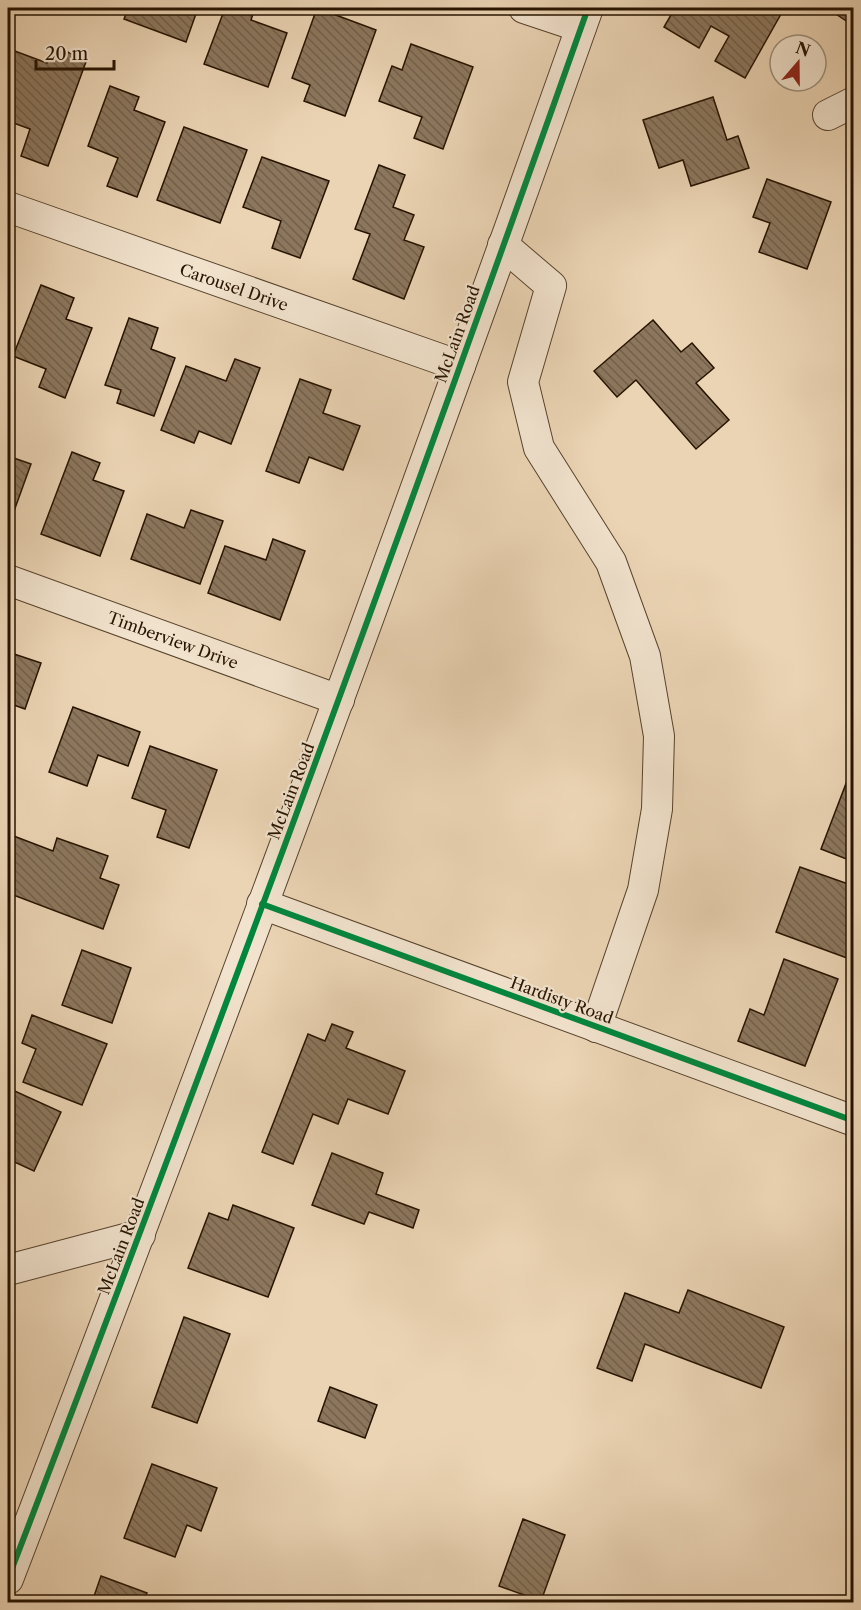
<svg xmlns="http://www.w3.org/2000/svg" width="861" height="1610" font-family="'Libre Caslon Text',serif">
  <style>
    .building { fill: url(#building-back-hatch); stroke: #261300; stroke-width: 1.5 }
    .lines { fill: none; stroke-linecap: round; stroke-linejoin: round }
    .minor-casing { stroke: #57432d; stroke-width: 32 }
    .minor { stroke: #f2e3ce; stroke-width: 30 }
    .cycleway-casing { stroke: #f2e3ce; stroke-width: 10 }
    .cycleway { stroke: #00873e; stroke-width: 6 }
    .labels { text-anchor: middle; stroke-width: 4.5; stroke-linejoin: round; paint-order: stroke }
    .street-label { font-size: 16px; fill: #261300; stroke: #f2e3ce }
  </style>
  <defs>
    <pattern id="building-back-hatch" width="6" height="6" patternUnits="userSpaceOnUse" patternTransform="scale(1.5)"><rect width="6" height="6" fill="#8c775e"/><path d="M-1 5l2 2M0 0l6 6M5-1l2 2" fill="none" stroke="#72604b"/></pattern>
  </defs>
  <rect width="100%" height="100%" fill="#ebd4b4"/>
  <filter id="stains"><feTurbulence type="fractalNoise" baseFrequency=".00333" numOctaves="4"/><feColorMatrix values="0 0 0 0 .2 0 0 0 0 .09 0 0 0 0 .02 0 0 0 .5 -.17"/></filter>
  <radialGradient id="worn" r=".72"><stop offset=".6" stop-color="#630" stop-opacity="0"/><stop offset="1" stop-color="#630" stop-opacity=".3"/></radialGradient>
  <g class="building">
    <path d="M 128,8 L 198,8 L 186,42 L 124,19 Z"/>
    <path d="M 225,8 L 255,8 L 251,20 L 287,33 L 268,87 L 204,64 Z"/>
    <path d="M 317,8 L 376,30 L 345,116 L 304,101 L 310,85 L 292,78 Z"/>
    <path d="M 675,8 L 769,8 L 781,14 L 745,78 L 715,61 L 729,36 L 711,26 L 699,48 L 664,27 Z"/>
    <path d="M 827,8 L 854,8 L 854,26 Z"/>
    <path d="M 411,44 L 473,67 L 443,149 L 414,138 L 422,117 L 379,101 L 392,66 L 402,70 Z"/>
    <path d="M 53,47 L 87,59 L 48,166 L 21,156 L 30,129 L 8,121 L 8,62 L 12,50 L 47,63 Z"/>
    <path d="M 110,86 L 139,97 L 134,110 L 165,122 L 137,197 L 107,186 L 118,158 L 88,146 Z"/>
    <path d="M 713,97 L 727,140 L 738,136 L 749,168 L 691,186 L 683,160 L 659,168 L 643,120 Z"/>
    <path d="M 184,127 L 247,150 L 220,223 L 157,200 Z"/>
    <path d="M 262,157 L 329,181 L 300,258 L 272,248 L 281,221 L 243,207 Z"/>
    <path d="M 379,165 L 405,175 L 393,207 L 414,215 L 404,240 L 424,247 L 404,299 L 353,279 L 370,234 L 355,229 Z"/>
    <path d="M 767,179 L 831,202 L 807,269 L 759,252 L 770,223 L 753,217 Z"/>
    <path d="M 41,285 L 74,298 L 66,319 L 92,328 L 65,398 L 39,387 L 46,369 L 13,356 Z"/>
    <path d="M 129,318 L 158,328 L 151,349 L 175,358 L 154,416 L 117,403 L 121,390 L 105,385 Z"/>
    <path d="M 653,320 L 681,352 L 692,343 L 714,368 L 696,383 L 729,420 L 696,449 L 636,380 L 617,397 L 594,371 Z"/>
    <path d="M 235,359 L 260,368 L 231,444 L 199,431 L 194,443 L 161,430 L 186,366 L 226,381 Z"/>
    <path d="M 300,379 L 331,390 L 323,413 L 360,426 L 343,470 L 309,457 L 299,483 L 266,471 Z"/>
    <path d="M 72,452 L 100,463 L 93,480 L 124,491 L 100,556 L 41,534 Z"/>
    <path d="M 8,456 L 31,464 L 9,525 L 8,525 Z"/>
    <path d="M 191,510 L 223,521 L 200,584 L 131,559 L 147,514 L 184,528 Z"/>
    <path d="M 273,539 L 305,551 L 280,620 L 208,593 L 225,546 L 266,560 Z"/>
    <path d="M 8,652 L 41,663 L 25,709 L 8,703 Z"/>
    <path d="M 73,707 L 140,732 L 128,766 L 98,755 L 87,786 L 49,772 Z"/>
    <path d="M 150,746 L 217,770 L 189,848 L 157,837 L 166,810 L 132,798 Z"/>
    <path d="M 847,781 L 854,783 L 854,862 L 821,849 Z"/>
    <path d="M 11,835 L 53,851 L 57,838 L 108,856 L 100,878 L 119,885 L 103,929 L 8,893 L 8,845 Z"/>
    <path d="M 800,867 L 854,886 L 854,939 L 847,958 L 776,932 Z"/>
    <path d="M 82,950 L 131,968 L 112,1023 L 62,1005 Z"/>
    <path d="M 784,959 L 838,979 L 805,1066 L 738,1041 L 750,1009 L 764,1015 Z"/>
    <path d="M 32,1015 L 107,1044 L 82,1105 L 23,1082 L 36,1049 L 22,1043 Z"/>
    <path d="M 332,1024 L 353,1032 L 346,1048 L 405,1071 L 388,1114 L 348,1099 L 338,1124 L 313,1114 L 293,1164 L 262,1152 L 308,1034 L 325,1041 Z"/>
    <path d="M 8,1088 L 61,1112 L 34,1171 L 8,1159 Z"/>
    <path d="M 332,1153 L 383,1173 L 376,1194 L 419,1210 L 413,1228 L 369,1212 L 364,1224 L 312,1205 Z"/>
    <path d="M 233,1205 L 294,1228 L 268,1297 L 188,1268 L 209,1213 L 228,1220 Z"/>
    <path d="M 688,1290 L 784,1327 L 761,1388 L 645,1344 L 632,1381 L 597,1368 L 625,1293 L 679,1313 Z"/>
    <path d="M 184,1317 L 230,1334 L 197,1423 L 152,1407 Z"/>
    <path d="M 330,1387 L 377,1405 L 365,1438 L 318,1421 Z"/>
    <path d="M 152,1464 L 217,1488 L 201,1531 L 187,1525 L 175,1557 L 124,1538 Z"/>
    <path d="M 523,1519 L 565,1535 L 541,1601 L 499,1586 Z"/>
    <path d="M 101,1576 L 147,1593 L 143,1602 L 92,1602 Z"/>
  </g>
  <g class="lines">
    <g class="minor-casing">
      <g id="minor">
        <path d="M 524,8 L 581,27"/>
        <path d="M 828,115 L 854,102"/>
        <path d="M 8,207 L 460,366"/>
        <path d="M 503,245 L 551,286 L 523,382 L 539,448 L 611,562 L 645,656 L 659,736 L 657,809 L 643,890 L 596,1027"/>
        <path d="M 8,580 L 339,700"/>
        <path d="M 262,904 L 854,1121"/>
        <path d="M 8,1270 L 140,1235"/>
        <path d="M 8,1579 C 208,1058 402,534 588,8"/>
      </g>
    </g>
    <use href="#minor" class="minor"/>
    <g class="cycleway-casing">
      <g id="cycleway">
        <path d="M 262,904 L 854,1121"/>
        <path d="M 8,1579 C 208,1058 402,534 588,8"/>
      </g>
    </g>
    <use href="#cycleway" class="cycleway"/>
  </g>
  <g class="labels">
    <g class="street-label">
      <text transform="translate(234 287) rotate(19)" y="6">Carousel Drive</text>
      <text transform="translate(457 334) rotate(-70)" y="6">McLain Road</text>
      <text transform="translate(173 640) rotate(20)" y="6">Timberview Drive</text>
      <text transform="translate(291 791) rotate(-69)" y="6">McLain Road</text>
      <text transform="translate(562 1000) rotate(20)" y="6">Hardisty Road</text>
      <text transform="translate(121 1246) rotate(-69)" y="6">McLain Road</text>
    </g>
  </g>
  <rect width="861" height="1610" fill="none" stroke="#ebd4b4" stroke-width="30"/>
  <rect x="9" y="9" width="843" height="1592" fill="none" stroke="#261300" stroke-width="3"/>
  <rect x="15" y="15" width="831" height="1580" fill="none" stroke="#261300" stroke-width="1.5"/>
  <g transform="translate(798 63) rotate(20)"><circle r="28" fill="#f2e3ce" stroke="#a0907c" stroke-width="1.5"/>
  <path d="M0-4.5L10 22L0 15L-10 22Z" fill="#8f2418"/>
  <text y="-9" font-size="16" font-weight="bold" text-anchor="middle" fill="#261300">N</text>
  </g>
  <path d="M36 60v9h78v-9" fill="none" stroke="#261300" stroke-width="3"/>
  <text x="45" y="60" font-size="18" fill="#261300" stroke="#f2e3ce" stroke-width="4.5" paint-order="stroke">20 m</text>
  <rect width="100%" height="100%" filter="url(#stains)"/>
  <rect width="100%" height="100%" fill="url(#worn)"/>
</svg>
